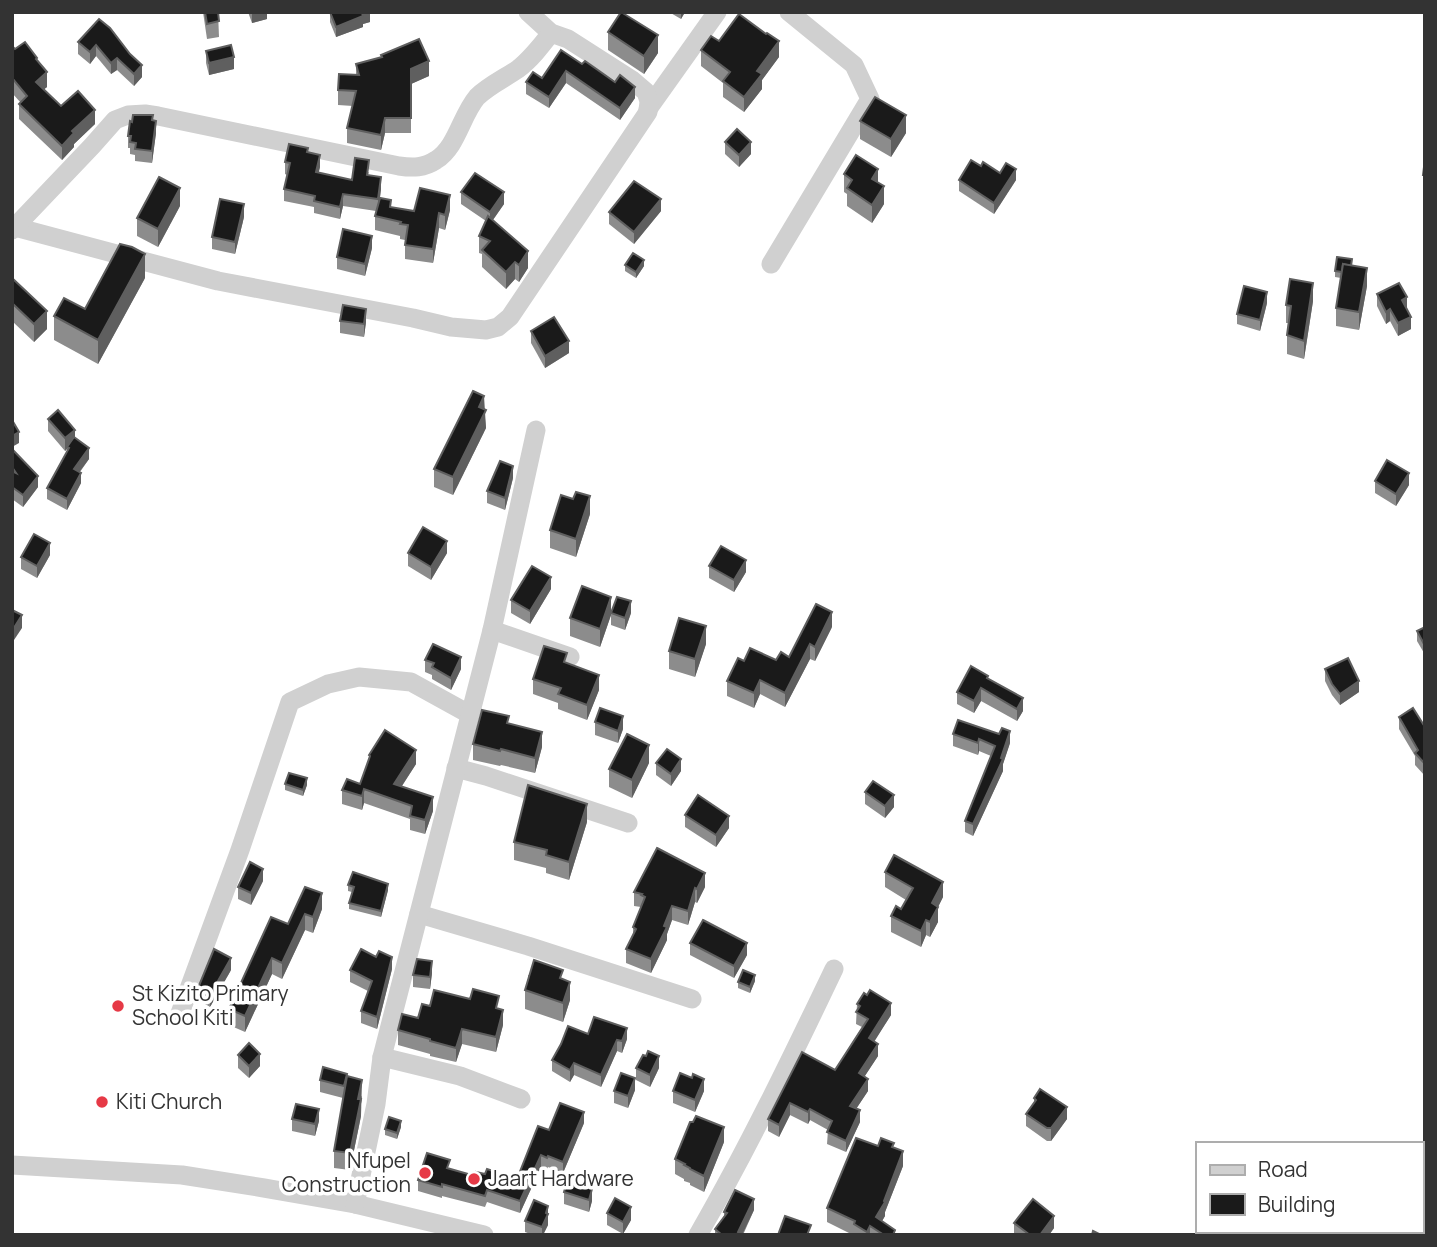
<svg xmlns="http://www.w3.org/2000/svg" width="1437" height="1247" font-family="Manrope,sans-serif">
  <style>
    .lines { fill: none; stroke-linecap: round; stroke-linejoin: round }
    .minor { stroke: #d0d0d0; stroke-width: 19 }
    .wall { fill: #8c8c8c }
    .shaded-wall { fill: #5f5f5f }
    .building { fill: #1a1a1a; stroke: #5f5f5f; stroke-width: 2 }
    .poi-dot { fill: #e63946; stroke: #fff; stroke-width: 2.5 }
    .labels { text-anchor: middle; stroke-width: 7; stroke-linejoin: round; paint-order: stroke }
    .poi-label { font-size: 21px; fill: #333; stroke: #fff; text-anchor: start }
  </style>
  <rect width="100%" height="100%" fill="#fff"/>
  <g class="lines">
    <g class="minor">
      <path d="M 648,109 L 717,12"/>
      <path d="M 15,227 L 218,281 L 413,318 L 451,327 L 486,330 L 498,327 L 510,317 L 648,112 L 649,101 L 646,92 L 632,80 L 568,39 L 551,33 L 528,12"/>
      <path d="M 12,230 L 92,146 L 115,120 L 128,115 L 145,114 L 158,116 L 399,166 C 413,168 424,168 436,160 C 457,147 461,116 477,97 C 488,86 505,78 518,69 C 531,59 541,46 551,33"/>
      <path d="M 771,264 L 870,99 L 854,65 L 789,12"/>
      <path d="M 492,630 L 570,657"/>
      <path d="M 456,768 L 486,776 L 628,823"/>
      <path d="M 419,914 L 528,946 L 692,999"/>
      <path d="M 179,1016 L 240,850 L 290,702 L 328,684 L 359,677 L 411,682 L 469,714"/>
      <path d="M 382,1057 L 460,1076 L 521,1099"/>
      <path d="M 12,1165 L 182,1175 L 264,1188 L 355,1204 L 484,1235"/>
      <path d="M 355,1204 L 376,1104 L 382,1057 L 492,630 L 536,430"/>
      <path d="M 698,1235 C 748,1148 791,1059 834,969"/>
    </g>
  </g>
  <g class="wall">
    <path d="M 203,12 L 218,12 L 219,37 L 207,39 Z"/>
    <path d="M 248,12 L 267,12 L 267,19 L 252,23 Z"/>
    <path d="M 330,12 L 370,12 L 370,22 L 363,24 L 363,27 L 336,37 L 330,22 Z"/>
    <path d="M 669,12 L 685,12 L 681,19 Z"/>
    <path d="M 99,19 L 142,77 L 134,86 L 117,70 L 111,74 L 96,56 L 90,64 L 78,54 L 78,42 Z"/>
    <path d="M 608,32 L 658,53 L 644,74 L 608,50 Z"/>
    <path d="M 719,41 L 779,57 L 762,80 L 762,89 L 744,112 L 723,97 L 723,83 L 701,66 L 701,50 Z"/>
    <path d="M 12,49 L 37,60 L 47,87 L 44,89 L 61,106 L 95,124 L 74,144 L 74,147 L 62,160 L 19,119 L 19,104 L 21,103 L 12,93 Z"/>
    <path d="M 206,51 L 234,69 L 209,75 L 206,63 Z"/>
    <path d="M 381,55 L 429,76 L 411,84 L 411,133 L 385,133 L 381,150 L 347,143 L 347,128 L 353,106 L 338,105 L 338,90 L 356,75 L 356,64 L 381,57 Z"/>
    <path d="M 582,64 L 635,98 L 620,120 L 566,83 L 549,108 L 526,94 L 526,82 L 542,78 Z"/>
    <path d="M 153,120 L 156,133 L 152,163 L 135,161 L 135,155 L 130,154 L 130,148 L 128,148 L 128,136 Z"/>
    <path d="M 860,121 L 906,133 L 891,157 L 860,139 Z"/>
    <path d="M 725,142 L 751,154 L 739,167 L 725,154 Z"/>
    <path d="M 308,152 L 320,167 L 318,173 L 352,180 L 369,172 L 368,175 L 381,189 L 380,198 L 391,207 L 414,211 L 450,210 L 445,230 L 439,228 L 433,263 L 405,259 L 405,240 L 400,239 L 400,236 L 375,230 L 375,216 L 376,211 L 343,206 L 340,219 L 314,213 L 314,207 L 284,201 L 284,189 L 287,175 L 285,174 L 285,162 Z"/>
    <path d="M 1425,159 L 1425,187 L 1423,187 Z"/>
    <path d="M 981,166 L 1016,180 L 994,214 L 959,191 L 959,180 Z"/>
    <path d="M 844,174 L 878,183 L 884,204 L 872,223 L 847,206 L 847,194 L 844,192 Z"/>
    <path d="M 461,192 L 504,204 L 493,220 L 528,268 L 519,282 L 515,279 L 506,289 L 482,267 L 482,254 L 479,253 L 479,236 L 486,221 L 461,204 Z"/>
    <path d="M 180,206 L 158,247 L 137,236 L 137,218 Z"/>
    <path d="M 661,211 L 634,244 L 609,224 L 609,212 Z"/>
    <path d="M 244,217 L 235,254 L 212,249 L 212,237 Z"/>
    <path d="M 372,248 L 365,276 L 337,269 L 337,257 Z"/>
    <path d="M 625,265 L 644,266 L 636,278 L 625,271 Z"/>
    <path d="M 1352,266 L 1367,286 L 1359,330 L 1336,326 L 1336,308 L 1341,278 L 1335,277 L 1335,271 Z"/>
    <path d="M 12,278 L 47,329 L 34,342 L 12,321 Z"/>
    <path d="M 145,278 L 98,364 L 54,340 L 54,316 L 85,309 Z"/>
    <path d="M 1377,294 L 1407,309 L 1411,329 L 1398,336 L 1390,321 L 1386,324 L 1377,306 Z"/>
    <path d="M 1313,301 L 1304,359 L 1287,354 L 1287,335 L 1288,323 L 1286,323 L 1286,305 Z"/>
    <path d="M 1267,303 L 1260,331 L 1237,324 L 1237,314 Z"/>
    <path d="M 340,321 L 366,322 L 364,337 L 340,333 Z"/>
    <path d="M 531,331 L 569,353 L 545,368 L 531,343 Z"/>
    <path d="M 484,409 L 486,428 L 453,495 L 434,487 L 434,469 Z"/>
    <path d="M 48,419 L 75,438 L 89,459 L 80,472 L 81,483 L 67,510 L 47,499 L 47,488 L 67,451 L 67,449 L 65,451 L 48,431 Z"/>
    <path d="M 12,449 L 38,487 L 23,507 L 12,499 Z"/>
    <path d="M 513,478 L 505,510 L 487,503 L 487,491 Z"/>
    <path d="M 1375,481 L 1409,485 L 1396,506 L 1375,493 Z"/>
    <path d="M 590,514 L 576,557 L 550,548 L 550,530 Z"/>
    <path d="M 408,553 L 447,553 L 431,580 L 408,566 Z"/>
    <path d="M 50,555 L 37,578 L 21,569 L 21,557 Z"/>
    <path d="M 709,566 L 746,572 L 734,592 L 709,578 Z"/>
    <path d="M 551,589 L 530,624 L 511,613 L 511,600 Z"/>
    <path d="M 611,613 L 631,613 L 625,630 L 611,625 L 611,615 L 600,647 L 570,636 L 570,618 Z"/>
    <path d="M 832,627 L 815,661 L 810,659 L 785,707 L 760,694 L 754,708 L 727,696 L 727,681 L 744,661 L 776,660 L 789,657 Z"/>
    <path d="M 1425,627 L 1425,652 L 1424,653 L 1417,641 L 1417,631 Z"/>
    <path d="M 706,644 L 695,677 L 669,669 L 669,651 Z"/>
    <path d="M 425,660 L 461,669 L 451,690 L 432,679 L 432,675 L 425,672 Z"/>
    <path d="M 1325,669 L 1359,692 L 1340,705 L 1332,695 L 1325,681 Z"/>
    <path d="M 988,678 L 1023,711 L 1017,721 L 981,701 L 974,713 L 957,704 L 957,692 Z"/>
    <path d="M 533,679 L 599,690 L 587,720 L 558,709 L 558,703 L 533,694 Z"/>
    <path d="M 1399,717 L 1425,727 L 1425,776 L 1415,765 L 1415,756 L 1399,729 Z"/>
    <path d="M 595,722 L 623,729 L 618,743 L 595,735 Z"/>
    <path d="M 953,734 L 1010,743 L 1003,764 L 1003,771 L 973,836 L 965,832 L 965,821 L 991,756 L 979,751 L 978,755 L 953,746 Z"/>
    <path d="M 473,744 L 542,747 L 535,773 L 501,765 L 500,766 L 473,760 Z"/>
    <path d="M 369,755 L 416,764 L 402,786 L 433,811 L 425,834 L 410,830 L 410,819 L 364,803 L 362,810 L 342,804 L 342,790 L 360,784 L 369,759 Z"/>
    <path d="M 649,763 L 632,798 L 609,787 L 609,769 Z"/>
    <path d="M 656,763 L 681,771 L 671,786 L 656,775 Z"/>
    <path d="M 285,784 L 307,785 L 303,796 L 285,790 Z"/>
    <path d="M 865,792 L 894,807 L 885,818 L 865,804 Z"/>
    <path d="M 685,815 L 729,828 L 716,847 L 685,827 Z"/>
    <path d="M 587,822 L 569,880 L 546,873 L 546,868 L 514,860 L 514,842 Z"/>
    <path d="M 885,872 L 943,897 L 938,907 L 938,922 L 930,937 L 926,935 L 921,947 L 891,932 L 891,916 L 901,909 L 906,900 L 885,887 Z"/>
    <path d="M 263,881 L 251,905 L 238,899 L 238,887 Z"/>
    <path d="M 348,885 L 388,890 L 381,917 L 349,909 L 349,903 L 352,892 L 348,891 Z"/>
    <path d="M 305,887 L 322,909 L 313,933 L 305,930 L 282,979 L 272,974 L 245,1032 L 229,1025 L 229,1009 L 288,924 Z"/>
    <path d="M 705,887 L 697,903 L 695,902 L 688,925 L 672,920 L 667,934 L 667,940 L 651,973 L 626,963 L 626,949 L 633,936 L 633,927 L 641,907 L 634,906 L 634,892 Z"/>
    <path d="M 690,943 L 747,955 L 734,978 L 690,955 Z"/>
    <path d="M 392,969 L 377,1029 L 361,1023 L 361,1011 L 368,991 L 350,982 L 350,970 Z"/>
    <path d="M 231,970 L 210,1007 L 198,1000 L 198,988 Z"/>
    <path d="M 432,973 L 430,989 L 413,987 L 413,975 Z"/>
    <path d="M 528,975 L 563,979 L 570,1000 L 563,1022 L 525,1009 L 525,990 L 528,980 Z"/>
    <path d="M 755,981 L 750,993 L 738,988 L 738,982 Z"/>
    <path d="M 857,1004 L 891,1015 L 874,1041 L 878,1056 L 864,1077 L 868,1091 L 856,1109 L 860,1122 L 846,1152 L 827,1144 L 828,1130 L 810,1120 L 808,1124 L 790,1115 L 779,1137 L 768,1131 L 768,1119 L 835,1070 L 862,1027 L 856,1024 Z"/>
    <path d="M 430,1006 L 499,1009 L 503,1025 L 496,1052 L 462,1044 L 456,1062 L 430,1056 L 430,1054 L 398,1045 L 398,1030 L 418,1018 Z"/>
    <path d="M 588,1034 L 627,1039 L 622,1053 L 617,1051 L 601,1087 L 574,1075 L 570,1082 L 552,1071 L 552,1060 Z"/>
    <path d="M 238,1055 L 260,1066 L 249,1078 L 238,1068 Z"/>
    <path d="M 636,1068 L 659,1068 L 650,1087 L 636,1080 Z"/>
    <path d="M 347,1076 L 362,1097 L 361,1103 L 361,1116 L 350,1170 L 334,1168 L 334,1151 L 343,1098 L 320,1092 L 320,1080 Z"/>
    <path d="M 692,1078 L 704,1091 L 695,1112 L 673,1103 L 673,1091 Z"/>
    <path d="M 635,1090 L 628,1108 L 614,1103 L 614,1091 Z"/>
    <path d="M 1034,1098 L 1067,1119 L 1051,1141 L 1047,1141 L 1026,1126 L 1026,1114 L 1034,1104 Z"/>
    <path d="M 292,1119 L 319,1121 L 315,1136 L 292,1131 Z"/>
    <path d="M 584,1123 L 563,1173 L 548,1167 L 547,1169 L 541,1167 L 520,1213 L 487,1202 L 485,1207 L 442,1196 L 442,1198 L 418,1191 L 418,1180 L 450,1169 L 475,1176 L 485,1174 L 517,1179 L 549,1130 Z"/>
    <path d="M 401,1127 L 397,1139 L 385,1135 L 385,1129 Z"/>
    <path d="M 724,1142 L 704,1192 L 690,1185 L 690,1183 L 684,1181 L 684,1179 L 675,1174 L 675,1159 Z"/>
    <path d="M 878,1146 L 894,1148 L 903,1166 L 885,1212 L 885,1216 L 882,1221 L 895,1235 L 853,1235 L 827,1222 L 827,1208 Z"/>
    <path d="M 564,1192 L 592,1201 L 589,1212 L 564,1204 Z"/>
    <path d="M 754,1210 L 743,1235 L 715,1235 L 715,1229 L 724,1216 L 724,1212 Z"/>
    <path d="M 607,1213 L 631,1220 L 623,1234 L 607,1225 Z"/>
    <path d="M 548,1217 L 548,1225 L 543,1235 L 533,1235 L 525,1232 L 525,1221 Z"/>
    <path d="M 1014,1223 L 1054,1228 L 1049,1235 L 1014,1235 Z"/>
  </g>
  <g class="shaded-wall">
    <path d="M 252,12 L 267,12 L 267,19 L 252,23 Z"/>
    <path d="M 365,12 L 370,12 L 370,22 L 363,24 L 363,27 L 336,37 L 336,27 Z"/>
    <path d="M 681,12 L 685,12 L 681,19 Z"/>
    <path d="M 658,35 L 658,53 L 644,74 L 644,56 Z"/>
    <path d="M 779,41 L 779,57 L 762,80 L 762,89 L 744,112 L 744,97 L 757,71 Z"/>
    <path d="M 96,45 L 96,56 L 90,64 L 90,52 Z"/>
    <path d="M 234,57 L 234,69 L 209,75 L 209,63 Z"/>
    <path d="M 117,58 L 117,70 L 111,74 L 111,63 Z"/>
    <path d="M 429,61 L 429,76 L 411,84 L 411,69 Z"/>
    <path d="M 142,65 L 142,77 L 134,86 L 134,74 Z"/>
    <path d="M 566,71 L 566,83 L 549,108 L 549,97 Z"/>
    <path d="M 47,72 L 47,87 L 36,96 L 36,82 Z"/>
    <path d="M 635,87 L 635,98 L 620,120 L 620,108 Z"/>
    <path d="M 95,110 L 95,124 L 74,144 L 74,147 L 62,160 L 62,146 L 72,131 Z"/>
    <path d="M 906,115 L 906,133 L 891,157 L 891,139 Z"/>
    <path d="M 385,118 L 385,133 L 381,150 L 381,135 Z"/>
    <path d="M 156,121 L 156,133 L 152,163 L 152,151 Z"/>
    <path d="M 751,142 L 751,154 L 739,167 L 739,155 Z"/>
    <path d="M 320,155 L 320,167 L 316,185 L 316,172 Z"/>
    <path d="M 878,169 L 878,187 L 872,179 Z"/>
    <path d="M 1016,169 L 1016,180 L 994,214 L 994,203 Z"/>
    <path d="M 381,177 L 381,189 L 378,211 L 378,199 Z"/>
    <path d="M 884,186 L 884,204 L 872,223 L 872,205 Z"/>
    <path d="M 180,188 L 180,206 L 158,247 L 158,229 Z"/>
    <path d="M 504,192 L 504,204 L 490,224 L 490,212 Z"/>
    <path d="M 343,194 L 343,206 L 340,219 L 340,207 Z"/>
    <path d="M 450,195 L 450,210 L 445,230 L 445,215 Z"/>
    <path d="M 661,199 L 661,211 L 634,244 L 634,232 Z"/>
    <path d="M 244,204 L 244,217 L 235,254 L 235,242 Z"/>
    <path d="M 439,213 L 439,228 L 433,263 L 433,249 Z"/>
    <path d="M 372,236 L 372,248 L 365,276 L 365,264 Z"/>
    <path d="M 528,251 L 528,268 L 519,282 L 519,265 Z"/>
    <path d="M 145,254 L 145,278 L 98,364 L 98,340 Z"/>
    <path d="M 644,260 L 644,266 L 636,278 L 636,272 Z"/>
    <path d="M 515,262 L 515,279 L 506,289 L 506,272 Z"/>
    <path d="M 1367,268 L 1367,286 L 1359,330 L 1359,312 Z"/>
    <path d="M 1313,283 L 1313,301 L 1304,359 L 1304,341 Z"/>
    <path d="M 1267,292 L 1267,303 L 1260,331 L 1260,320 Z"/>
    <path d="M 1407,297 L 1407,309 L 1402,300 Z"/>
    <path d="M 366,309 L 366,322 L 364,337 L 364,324 Z"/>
    <path d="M 1390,309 L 1390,321 L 1386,324 L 1386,312 Z"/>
    <path d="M 47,311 L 47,329 L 34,342 L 34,324 Z"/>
    <path d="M 1411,317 L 1411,329 L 1398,336 L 1398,323 Z"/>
    <path d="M 569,341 L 569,353 L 545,368 L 545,356 Z"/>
    <path d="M 484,396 L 486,428 L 453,495 L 453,477 L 479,407 Z"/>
    <path d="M 75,430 L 75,442 L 67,447 L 67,449 L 65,451 L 65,438 Z"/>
    <path d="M 19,432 L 19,443 L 12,447 L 12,436 Z"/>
    <path d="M 89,448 L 89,459 L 74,479 L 74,469 Z"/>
    <path d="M 513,466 L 513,478 L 505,510 L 505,498 Z"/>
    <path d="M 81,473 L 81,483 L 67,510 L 67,499 Z"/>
    <path d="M 1409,473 L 1409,485 L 1396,506 L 1396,494 Z"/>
    <path d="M 38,476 L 38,487 L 23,507 L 23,495 Z"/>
    <path d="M 590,496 L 590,514 L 576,557 L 576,539 Z"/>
    <path d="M 447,541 L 447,553 L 431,580 L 431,567 Z"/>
    <path d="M 50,543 L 50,555 L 37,578 L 37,566 Z"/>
    <path d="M 746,560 L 746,572 L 734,592 L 734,580 Z"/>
    <path d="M 551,577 L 551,589 L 530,624 L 530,611 Z"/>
    <path d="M 611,597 L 611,615 L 600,647 L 600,629 Z"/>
    <path d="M 631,601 L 631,613 L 625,630 L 625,618 Z"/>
    <path d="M 832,612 L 832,627 L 815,661 L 815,647 Z"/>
    <path d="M 22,615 L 22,628 L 12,643 L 12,631 Z"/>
    <path d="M 706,626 L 706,644 L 695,677 L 695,659 Z"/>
    <path d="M 810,644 L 810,659 L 785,707 L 785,693 Z"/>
    <path d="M 461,657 L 461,669 L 451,690 L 451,678 Z"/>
    <path d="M 599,675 L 599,690 L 587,720 L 587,705 Z"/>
    <path d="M 760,680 L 760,694 L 754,708 L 754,693 Z"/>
    <path d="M 1359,681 L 1359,692 L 1340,705 L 1340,694 Z"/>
    <path d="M 981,688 L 981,701 L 974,713 L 974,701 Z"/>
    <path d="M 1023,698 L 1023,711 L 1017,721 L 1017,709 Z"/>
    <path d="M 623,716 L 623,729 L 618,743 L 618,731 Z"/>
    <path d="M 1010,731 L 1010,743 L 1003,764 L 1003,771 L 973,836 L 973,824 L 1001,758 Z"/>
    <path d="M 542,732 L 542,747 L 535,773 L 535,758 Z"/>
    <path d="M 979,739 L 979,751 L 978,755 L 978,743 Z"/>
    <path d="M 649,745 L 649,763 L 632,798 L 632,780 Z"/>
    <path d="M 416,750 L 416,764 L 394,798 L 394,784 Z"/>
    <path d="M 681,759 L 681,771 L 671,786 L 671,774 Z"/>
    <path d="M 307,778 L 307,785 L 303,796 L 303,790 Z"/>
    <path d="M 364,789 L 364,803 L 362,810 L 362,796 Z"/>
    <path d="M 894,795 L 894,807 L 885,818 L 885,806 Z"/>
    <path d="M 433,797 L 433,811 L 425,834 L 425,820 Z"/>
    <path d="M 587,804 L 587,822 L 569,880 L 569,862 Z"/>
    <path d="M 729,816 L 729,828 L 716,847 L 716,835 Z"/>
    <path d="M 263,869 L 263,881 L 251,905 L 251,893 Z"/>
    <path d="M 705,873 L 705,887 L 697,903 L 697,889 Z"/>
    <path d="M 943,882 L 943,897 L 938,907 L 938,922 L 930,937 L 930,922 L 932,903 Z"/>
    <path d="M 388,884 L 388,890 L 381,917 L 381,911 Z"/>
    <path d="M 695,888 L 695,902 L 688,925 L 688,911 Z"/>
    <path d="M 322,893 L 322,909 L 313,933 L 313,917 Z"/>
    <path d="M 672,906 L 672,920 L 667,934 L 667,940 L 651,973 L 651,959 Z"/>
    <path d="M 305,914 L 305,930 L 282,979 L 282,963 Z"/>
    <path d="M 926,920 L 926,935 L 921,947 L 921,931 Z"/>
    <path d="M 747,943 L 747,955 L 734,978 L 734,966 Z"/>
    <path d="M 392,957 L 392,969 L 377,1029 L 377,1017 Z"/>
    <path d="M 231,958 L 231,970 L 210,1007 L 210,995 Z"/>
    <path d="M 272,958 L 272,974 L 245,1032 L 245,1016 Z"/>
    <path d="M 432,961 L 432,973 L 430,989 L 430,977 Z"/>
    <path d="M 755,975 L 755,981 L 750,993 L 750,987 Z"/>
    <path d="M 570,982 L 570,1000 L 563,1022 L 563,1003 Z"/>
    <path d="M 891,1003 L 891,1015 L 869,1050 L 869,1038 Z"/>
    <path d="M 503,1010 L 503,1025 L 496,1052 L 496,1037 Z"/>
    <path d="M 627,1028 L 627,1039 L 622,1053 L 622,1041 Z"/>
    <path d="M 462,1029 L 462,1044 L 456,1062 L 456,1048 Z"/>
    <path d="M 617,1040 L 617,1051 L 601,1087 L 601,1075 Z"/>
    <path d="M 878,1044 L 878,1056 L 859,1085 L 859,1073 Z"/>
    <path d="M 260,1054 L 260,1066 L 249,1078 L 249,1066 Z"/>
    <path d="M 659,1056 L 659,1068 L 650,1087 L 650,1075 Z"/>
    <path d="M 574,1063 L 574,1075 L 570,1082 L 570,1070 Z"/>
    <path d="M 635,1078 L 635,1090 L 628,1108 L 628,1096 Z"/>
    <path d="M 704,1079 L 704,1091 L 695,1112 L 695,1100 Z"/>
    <path d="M 868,1079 L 868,1091 L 850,1118 L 850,1106 Z"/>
    <path d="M 362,1080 L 361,1116 L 350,1170 L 350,1153 L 358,1099 Z"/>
    <path d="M 790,1103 L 790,1115 L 779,1137 L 779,1125 Z"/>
    <path d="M 1067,1107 L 1067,1119 L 1051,1141 L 1051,1128 Z"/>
    <path d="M 319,1109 L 319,1121 L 315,1136 L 315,1124 Z"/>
    <path d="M 810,1109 L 810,1120 L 808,1124 L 808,1112 Z"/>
    <path d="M 860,1110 L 860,1122 L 846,1152 L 846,1141 Z"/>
    <path d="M 584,1112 L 584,1123 L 563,1173 L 563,1162 Z"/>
    <path d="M 401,1121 L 401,1127 L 397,1139 L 397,1133 Z"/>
    <path d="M 724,1127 L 724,1142 L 704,1192 L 704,1176 Z"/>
    <path d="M 903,1151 L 903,1166 L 885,1212 L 885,1216 L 876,1231 L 876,1217 L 884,1201 Z"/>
    <path d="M 541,1155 L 541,1167 L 520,1213 L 520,1201 Z"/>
    <path d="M 592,1189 L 592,1201 L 589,1212 L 589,1200 Z"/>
    <path d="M 754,1199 L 754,1210 L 742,1235 L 738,1232 Z"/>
    <path d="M 548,1206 L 548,1225 L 543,1235 L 542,1235 L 542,1227 Z"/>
    <path d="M 631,1207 L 631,1220 L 623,1234 L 623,1222 Z"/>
    <path d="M 1054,1216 L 1054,1228 L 1049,1235 L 1040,1235 Z"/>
    <path d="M 870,1226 L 870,1235 L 867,1235 L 867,1232 Z"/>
  </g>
  <g class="building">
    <path d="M 205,12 L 218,12 L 219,21 L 207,24 Z"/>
    <path d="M 330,12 L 365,12 L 362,13 L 363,16 L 336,27 Z"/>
    <path d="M 621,12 L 658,35 L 644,56 L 608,32 Z"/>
    <path d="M 739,14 L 766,34 L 767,33 L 779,41 L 757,71 L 762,74 L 744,97 L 723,81 L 730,72 L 701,50 L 711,36 L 719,41 Z"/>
    <path d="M 99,19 L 110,28 L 130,54 L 142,65 L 134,74 L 117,58 L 111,63 L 96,45 L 90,52 L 78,42 Z"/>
    <path d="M 419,39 L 429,61 L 411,69 L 411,118 L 385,118 L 381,135 L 347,128 L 356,91 L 338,90 L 339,74 L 359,75 L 356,64 L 382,57 L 381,55 Z"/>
    <path d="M 25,42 L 37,58 L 36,59 L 47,72 L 36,82 L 61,106 L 78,91 L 95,110 L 72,131 L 74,133 L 62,146 L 19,104 L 27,96 L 12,78 L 12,49 L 14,48 L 15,49 Z"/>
    <path d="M 231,45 L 234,57 L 209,63 L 206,51 Z"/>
    <path d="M 561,50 L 582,64 L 585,61 L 615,82 L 620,75 L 635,87 L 620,108 L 566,71 L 549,97 L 526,82 L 533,72 L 542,78 Z"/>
    <path d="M 875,97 L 906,115 L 891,139 L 860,121 Z"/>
    <path d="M 133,115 L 153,115 L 152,120 L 156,121 L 152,151 L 135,149 L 136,143 L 130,142 L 131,136 L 128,136 L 130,121 L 132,122 Z"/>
    <path d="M 737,129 L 751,142 L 739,155 L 725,142 Z"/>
    <path d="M 289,144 L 308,148 L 307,152 L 320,155 L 316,172 L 352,180 L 355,158 L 369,160 L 367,175 L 381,177 L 378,199 L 343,194 L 340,207 L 314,201 L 315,196 L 284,189 L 290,163 L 285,162 Z"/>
    <path d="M 856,155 L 878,169 L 872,179 L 884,186 L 872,205 L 847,188 L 852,180 L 844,174 Z"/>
    <path d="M 1425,159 L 1425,175 L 1423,175 Z"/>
    <path d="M 971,160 L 981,166 L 983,162 L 1000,173 L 1006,163 L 1016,169 L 994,203 L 959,180 Z"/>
    <path d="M 475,173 L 504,192 L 490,212 L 461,192 Z"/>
    <path d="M 159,177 L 180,188 L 158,229 L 137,218 Z"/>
    <path d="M 634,181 L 661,199 L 634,232 L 609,212 Z"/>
    <path d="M 420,188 L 450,195 L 445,215 L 439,213 L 433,249 L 405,245 L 408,225 L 400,224 L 401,222 L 375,216 L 380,198 L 391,200 L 390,207 L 414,211 Z"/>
    <path d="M 220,199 L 244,204 L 235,242 L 212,237 Z"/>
    <path d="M 488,216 L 528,251 L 519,265 L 515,262 L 506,272 L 482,250 L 490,241 L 479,236 Z"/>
    <path d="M 343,229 L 372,236 L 365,264 L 337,257 Z"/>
    <path d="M 120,244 L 132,247 L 145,254 L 98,340 L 54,316 L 64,298 L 85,309 Z"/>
    <path d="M 633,253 L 644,260 L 636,272 L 625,265 Z"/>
    <path d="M 1337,257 L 1352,259 L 1351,266 L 1343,264 L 1342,272 L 1335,271 Z"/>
    <path d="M 1343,264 L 1367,268 L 1359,312 L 1336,308 Z"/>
    <path d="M 12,278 L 47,311 L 34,324 L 12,303 Z"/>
    <path d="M 1290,279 L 1313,283 L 1304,341 L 1287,335 L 1291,306 L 1286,305 Z"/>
    <path d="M 1399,283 L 1407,297 L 1402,300 L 1411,317 L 1398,323 L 1390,309 L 1386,312 L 1377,294 Z"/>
    <path d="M 1244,286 L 1267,292 L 1260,320 L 1237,314 Z"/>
    <path d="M 343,305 L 366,309 L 364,324 L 340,321 Z"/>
    <path d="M 554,317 L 569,341 L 545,356 L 531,331 Z"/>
    <path d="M 473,391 L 484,396 L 479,407 L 486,410 L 453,477 L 434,469 Z"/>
    <path d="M 58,410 L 75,430 L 65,438 L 48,419 Z"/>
    <path d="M 12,420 L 19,432 L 12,436 Z"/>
    <path d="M 74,437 L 89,448 L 74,469 L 81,473 L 67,499 L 47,488 L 69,448 L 67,447 Z"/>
    <path d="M 12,449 L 38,476 L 23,495 L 12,487 L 12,471 L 16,473 L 12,467 Z"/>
    <path d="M 1387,460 L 1409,473 L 1396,494 L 1375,481 Z"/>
    <path d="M 500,461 L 513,466 L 505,498 L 487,491 Z"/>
    <path d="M 576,492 L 590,496 L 576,539 L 550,530 L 561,495 L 573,499 Z"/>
    <path d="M 423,527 L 447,541 L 431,567 L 408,553 Z"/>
    <path d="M 34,534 L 50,543 L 37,566 L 21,557 Z"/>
    <path d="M 721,546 L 746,560 L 734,580 L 709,566 Z"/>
    <path d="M 532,566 L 551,577 L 530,611 L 511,600 Z"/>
    <path d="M 582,586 L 611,597 L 600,629 L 570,618 Z"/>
    <path d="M 617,597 L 631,601 L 625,618 L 611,613 Z"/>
    <path d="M 816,604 L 832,612 L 815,647 L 810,644 L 785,693 L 760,680 L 754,693 L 727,681 L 738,658 L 744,661 L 750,648 L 776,660 L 781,652 L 789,657 Z"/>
    <path d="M 12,610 L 22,615 L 12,631 Z"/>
    <path d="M 679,618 L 706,626 L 695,659 L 669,651 Z"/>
    <path d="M 1425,627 L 1425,643 L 1424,644 L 1417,631 Z"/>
    <path d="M 433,644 L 461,657 L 451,678 L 432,667 L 434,663 L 425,660 Z"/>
    <path d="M 544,646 L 567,653 L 564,662 L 599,675 L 587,705 L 558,694 L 561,688 L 533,679 Z"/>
    <path d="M 1348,658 L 1359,681 L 1340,694 L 1332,684 L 1325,669 Z"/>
    <path d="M 971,666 L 988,676 L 987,678 L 1023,698 L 1017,709 L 981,688 L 974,701 L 957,692 Z"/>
    <path d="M 600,708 L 623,716 L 618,731 L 595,722 Z"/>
    <path d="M 1413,708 L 1425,727 L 1425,764 L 1415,753 L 1418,750 L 1399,717 Z"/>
    <path d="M 482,710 L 509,716 L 507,723 L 542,732 L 535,758 L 501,749 L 500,751 L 473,744 Z"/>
    <path d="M 958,720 L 999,734 L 1002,728 L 1010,731 L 1001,758 L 1003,759 L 973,824 L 965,821 L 995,746 L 979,739 L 978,743 L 953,734 Z"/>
    <path d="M 385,730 L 416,750 L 394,784 L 433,797 L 425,820 L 410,816 L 412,806 L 364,789 L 362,796 L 342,790 L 347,779 L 360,784 L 370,756 L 369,755 Z"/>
    <path d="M 627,734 L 649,745 L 632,780 L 609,769 Z"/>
    <path d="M 667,749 L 681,759 L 671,774 L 656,763 Z"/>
    <path d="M 289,773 L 307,778 L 303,790 L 285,784 Z"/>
    <path d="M 873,781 L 894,795 L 885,806 L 865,792 Z"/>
    <path d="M 528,785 L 587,804 L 569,862 L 546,855 L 547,850 L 514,842 Z"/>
    <path d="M 698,795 L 729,816 L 716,835 L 685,815 Z"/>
    <path d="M 657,848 L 705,873 L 697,889 L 695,888 L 688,911 L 672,906 L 664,926 L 667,927 L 651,959 L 626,949 L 636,929 L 633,927 L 645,897 L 641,895 L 642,894 L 634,892 Z"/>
    <path d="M 894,855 L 943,882 L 932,903 L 938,907 L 930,922 L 926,920 L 921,931 L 891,916 L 896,906 L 901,909 L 913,888 L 885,872 Z"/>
    <path d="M 250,862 L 263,869 L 251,893 L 238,887 Z"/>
    <path d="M 353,872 L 388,884 L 381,911 L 349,903 L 354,887 L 348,885 Z"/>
    <path d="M 305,887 L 322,893 L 313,917 L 305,914 L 282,963 L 272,958 L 245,1016 L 229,1009 L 271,917 L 288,924 Z"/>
    <path d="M 703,920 L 747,943 L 734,966 L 690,943 Z"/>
    <path d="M 214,949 L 231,958 L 210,995 L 198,988 Z"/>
    <path d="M 361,949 L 376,957 L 379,951 L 392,957 L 377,1017 L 361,1011 L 372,981 L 350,970 Z"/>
    <path d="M 417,959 L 432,961 L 430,977 L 413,975 Z"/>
    <path d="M 534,960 L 563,970 L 560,978 L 570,982 L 563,1003 L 525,990 Z"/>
    <path d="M 743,970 L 755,975 L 750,987 L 738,982 Z"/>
    <path d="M 473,989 L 499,996 L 496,1008 L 503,1010 L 496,1037 L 462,1029 L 456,1048 L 430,1041 L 430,1039 L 398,1030 L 402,1014 L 418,1018 L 422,1004 L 430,1006 L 434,990 L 470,999 Z"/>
    <path d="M 870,990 L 891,1003 L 869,1038 L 878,1044 L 859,1073 L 868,1079 L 850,1106 L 860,1110 L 846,1141 L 827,1132 L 832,1121 L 810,1109 L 808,1112 L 790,1103 L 779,1125 L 768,1119 L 802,1052 L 835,1070 L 868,1019 L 856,1012 L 860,1006 L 857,1004 L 864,993 L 867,995 Z"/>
    <path d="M 594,1017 L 627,1028 L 622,1041 L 617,1040 L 601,1075 L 574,1063 L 570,1070 L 552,1060 L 561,1044 L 568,1026 L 588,1034 Z"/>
    <path d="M 249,1043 L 260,1054 L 249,1066 L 238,1055 Z"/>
    <path d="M 648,1051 L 659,1056 L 650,1075 L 636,1068 L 643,1055 L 646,1056 Z"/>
    <path d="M 323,1067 L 347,1074 L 344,1086 L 320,1080 Z"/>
    <path d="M 621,1073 L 635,1078 L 628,1096 L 614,1091 Z"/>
    <path d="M 680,1073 L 692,1078 L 693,1074 L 704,1079 L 695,1100 L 673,1091 Z"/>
    <path d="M 347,1076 L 362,1080 L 358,1099 L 361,1099 L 350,1153 L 334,1151 Z"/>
    <path d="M 1040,1089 L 1067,1107 L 1051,1128 L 1047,1128 L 1026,1114 L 1036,1100 L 1034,1098 Z"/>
    <path d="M 560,1103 L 584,1112 L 563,1162 L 548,1156 L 547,1158 L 541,1155 L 520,1201 L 487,1190 L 485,1196 L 442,1184 L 442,1187 L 418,1180 L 427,1153 L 450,1160 L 447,1168 L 475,1176 L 476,1172 L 485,1174 L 487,1169 L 517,1179 L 538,1126 L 549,1130 Z"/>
    <path d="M 296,1104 L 319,1109 L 315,1124 L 292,1119 Z"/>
    <path d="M 696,1116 L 724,1127 L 704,1176 L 690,1169 L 690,1168 L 684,1165 L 685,1164 L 675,1159 L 690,1122 L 693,1122 Z"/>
    <path d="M 389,1117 L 401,1121 L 397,1133 L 385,1129 Z"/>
    <path d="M 856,1138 L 878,1146 L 881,1138 L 894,1143 L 892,1147 L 903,1151 L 884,1201 L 885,1202 L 876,1217 L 895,1230 L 893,1235 L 884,1235 L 870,1226 L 867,1232 L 854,1224 L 855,1221 L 827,1208 Z"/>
    <path d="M 567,1181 L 592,1189 L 589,1200 L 564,1192 Z"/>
    <path d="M 735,1190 L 754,1199 L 738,1232 L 743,1235 L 722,1235 L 715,1229 L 727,1213 L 724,1212 Z"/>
    <path d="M 615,1198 L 631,1207 L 623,1222 L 607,1213 Z"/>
    <path d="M 1033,1199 L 1054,1216 L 1040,1235 L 1030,1235 L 1014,1223 Z"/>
    <path d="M 534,1200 L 548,1206 L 546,1213 L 548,1214 L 542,1227 L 525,1221 Z"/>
    <path d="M 785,1216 L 811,1225 L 807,1235 L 778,1235 Z"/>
    <path d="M 1423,1219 L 1425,1219 L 1425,1235 L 1422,1235 Z"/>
    <path d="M 1093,1231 L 1101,1235 L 1092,1235 Z"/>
  </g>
  <g class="poi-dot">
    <circle cx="118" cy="1006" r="7"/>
    <circle cx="102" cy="1102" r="7"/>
    <circle cx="425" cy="1173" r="7"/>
    <circle cx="474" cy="1179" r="7"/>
  </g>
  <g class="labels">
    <g class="poi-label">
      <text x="132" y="1001">St Kizito Primary<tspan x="132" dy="24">School Kiti</tspan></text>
      <text x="116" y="1109">Kiti Church</text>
      <text x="411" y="1168" text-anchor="end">Nfupel<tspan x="411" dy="24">Construction</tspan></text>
      <text x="488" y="1186">Jaart Hardware</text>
    </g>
  </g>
  <rect width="1437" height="1247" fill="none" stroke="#333333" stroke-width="28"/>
  <rect x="1196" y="1142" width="228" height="91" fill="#ffffff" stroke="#adadad" stroke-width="2"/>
  <rect x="1210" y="1165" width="35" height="10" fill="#d0d0d0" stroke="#adadad" stroke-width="2"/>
  <text x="1258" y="1177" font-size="21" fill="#333333">Road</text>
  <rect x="1210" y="1194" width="35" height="21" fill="#1a1a1a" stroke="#adadad" stroke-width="2"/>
  <text x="1258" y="1212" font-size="21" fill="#333333">Building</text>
</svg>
